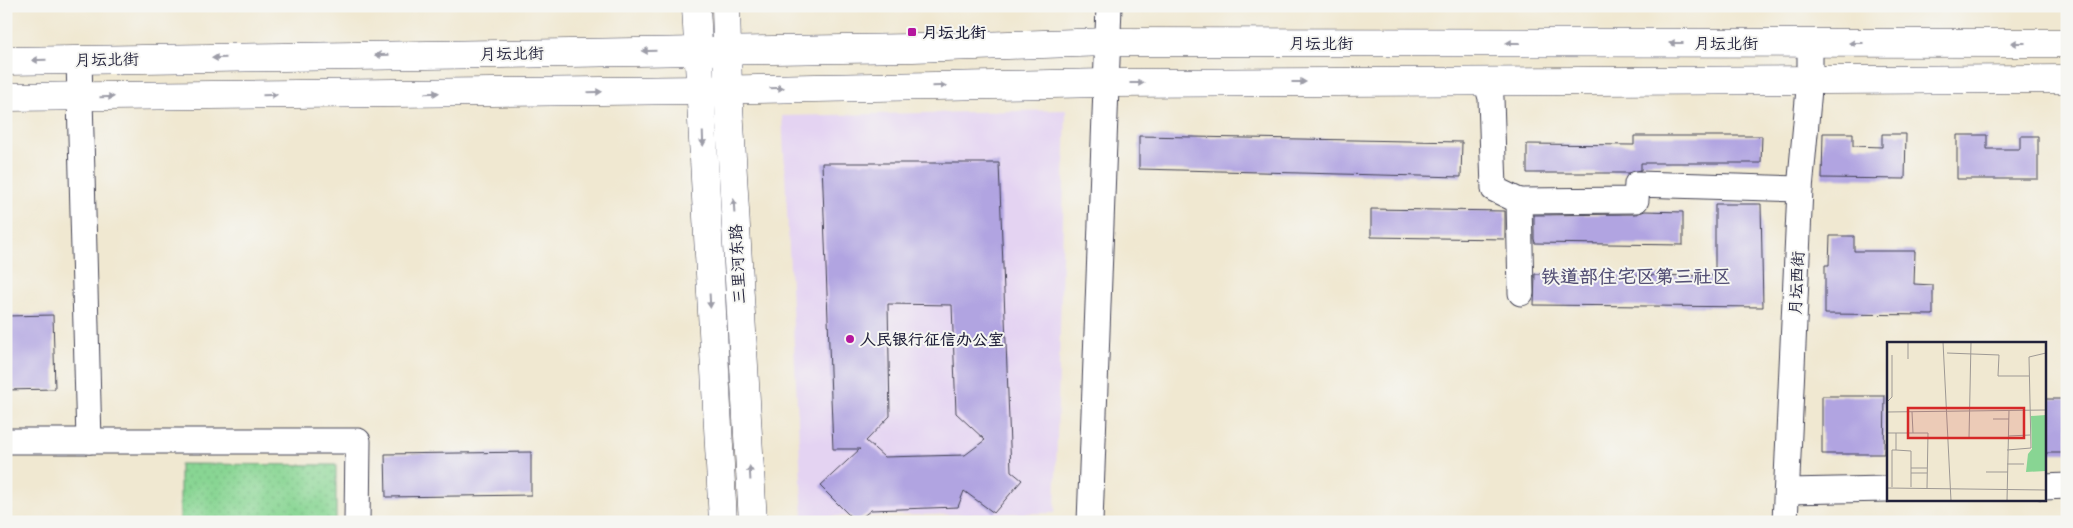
<svg xmlns="http://www.w3.org/2000/svg" width="2073" height="528" font-family="Kalam,'LXGW WenKai TC',sans-serif">
  <style>
    .built { fill: #e4d3f2 }
    .grass { fill: url(#grass-dots); stroke: #557c67 }
    .building { fill: #b1a4e1; fill-rule: evenodd }
    .lines { fill: none; stroke-linecap: round; stroke-linejoin: round }
    .minor-casing { stroke: #414052; stroke-width: 27 }
    .major-casing { stroke: #414052; stroke-width: 29 }
    .minor { stroke: #fff; stroke-width: 25 }
    .major { stroke: #fff; stroke-width: 28 }
    .oneway { fill: #9c9ca7 }
    .poi-dot { fill: #b5179e; stroke: #f6f6f2; stroke-width: 2 }
    .labels { text-anchor: middle; stroke-width: 4; stroke-linejoin: round; paint-order: stroke }
    .poi-label { font-size: 16px; font-weight: bold; fill: #22223b; stroke: #f6f6f2; text-anchor: start }
    .street-label { font-size: 16px; fill: #22223b; stroke: #f6f6f2 }
    .quarter-label { font-size: 19px; font-weight: bold; fill: #545075; stroke: #f6f6f2 }
    .inset-road { fill: none; stroke: #9e9995; stroke-width: 1 }
    .view { fill: #d62828; fill-opacity: 0.15; stroke: #d62828; stroke-width: 2.5 }
    .inset-edge { fill: none; stroke: #22223b; stroke-width: 2.5 }
  </style>
  <defs>
    <pattern id="grass-dots" width="8" height="8" patternUnits="userSpaceOnUse" patternTransform="scale(1.25)"><rect width="8" height="8" fill="#88d593"/><path d="M2 2h.1M6 6h.1" fill="none" stroke="#75b780" stroke-width="1.8" stroke-linecap="round"/></pattern>
  </defs>
  <rect width="100%" height="100%" fill="#f6f6f2"/>
  <filter id="ink" filterUnits="userSpaceOnUse"><feTurbulence type="fractalNoise" baseFrequency=".02" numOctaves="2"/><feDisplacementMap in="SourceGraphic" scale="10" xChannelSelector="R" yChannelSelector="G"/><feConvolveMatrix kernelMatrix="1 2 1 2 8 2 1 2 1" color-interpolation-filters="sRGB"/></filter>
  <filter id="wash" filterUnits="userSpaceOnUse"><feTurbulence type="fractalNoise" baseFrequency=".0096" numOctaves="4" result="noise"/><feDisplacementMap in="SourceGraphic" scale="20" xChannelSelector="R" yChannelSelector="G"/><feGaussianBlur stdDeviation="1.12" result="paint"/><feColorMatrix in="noise" values="0 0 0 0 0 0 0 0 0 0 0 0 0 0 0 0 0 1.4 0 .05"/><feComposite in="paint" operator="in"/></filter>
  <g filter="url(#wash)">
    <rect width="100%" height="100%" fill="#f0e8d1"/>
    <path class="built" d="M 1066,110 L 1055,513 L 803,517 L 782,116 Z"/>
    <path class="grass" d="M 180,464 L 336,465 L 336,522 L 180,522 Z"/>
    <g id="blocks">
      <g class="building">
        <path d="M 1823,133 L 1853,133 L 1853,146 L 1882,147 L 1882,134 L 1906,134 L 1905,179 L 1822,178 Z"/>
        <path d="M 1957,135 L 1987,135 L 1987,149 L 2020,149 L 2020,136 L 2038,136 L 2038,179 L 1957,179 Z"/>
        <path d="M 1139,136 L 1462,142 L 1461,177 L 1139,169 Z"/>
        <path d="M 1634,136 L 1762,136 L 1761,163 L 1641,163 L 1641,170 L 1629,173 L 1527,173 L 1527,144 L 1634,145 Z"/>
        <path d="M 822,163 L 999,163 L 1011,471 L 1022,480 L 994,513 L 964,491 L 958,507 L 871,510 L 856,522 L 820,486 L 860,449 L 833,449 ZM 888,304 L 952,305 L 956,413 L 985,440 L 965,455 L 884,457 L 866,441 L 890,416 Z"/>
        <path d="M 1715,204 L 1761,204 L 1763,307 L 1534,305 L 1535,274 L 1715,276 Z"/>
        <path d="M 1371,209 L 1505,211 L 1505,239 L 1371,237 Z"/>
        <path d="M 1645,211 L 1683,212 L 1683,245 L 1535,243 L 1534,239 L 1534,215 L 1636,214 Z"/>
        <path d="M 1830,236 L 1854,236 L 1854,251 L 1915,251 L 1914,284 L 1933,285 L 1933,315 L 1825,314 L 1825,265 L 1829,265 Z"/>
        <path d="M 53,315 L 55,389 L 6,390 L 6,316 Z"/>
        <path d="M 1822,396 L 1885,396 L 1884,454 L 1822,454 Z"/>
        <rect x="2044" y="399" width="23" height="54"/>
        <path d="M 531,452 L 531,495 L 386,497 L 385,454 Z"/>
      </g>
    </g>
  </g>
  <g filter="url(#ink)">
    <use href="#blocks" fill-opacity="0" stroke="#414052" stroke-width="1"/>
    <g class="lines">
      <g class="minor-casing">
        <g id="minor">
          <path d="M 79,60 L 89,441"/>
          <path d="M 1486,81 L 1491,98 L 1494,189 L 1519,201 L 1521,293"/>
          <path d="M 1519,201 L 1636,200 L 1637,184 L 1800,189"/>
          <path d="M 6,441 L 358,441 L 357,522"/>
          <path d="M 2044,487 L 2067,486"/>
          <path d="M 1787,491 L 1888,489"/>
          <path d="M 1090,522 L 1109,6"/>
          <path d="M 1785,522 L 1800,189 L 1810,78 L 1810,44"/>
        </g>
      </g>
      <g class="major-casing">
        <g id="major">
          <path d="M 696,6 C 704,178 713,350 723,522"/>
          <path d="M 726,6 L 728,89 L 753,522"/>
          <path d="M 6,61 L 913,48 L 1109,42 L 2067,43"/>
          <path d="M 6,97 L 702,90 L 1107,83 L 2067,79"/>
        </g>
      </g>
      <use href="#minor" class="minor"/>
      <use href="#major" class="major"/>
    </g>
    <defs><path id="oneway-solid" d="M-6-.8H1V-3.2L6.5 0L1 3.2V.8H-6Z" transform="scale(1.25)"/></defs>
    <g class="oneway">
      <use href="#oneway-solid" transform="translate(1513 43) rotate(-180)"/>
      <use href="#oneway-solid" transform="translate(1676 43) rotate(-180)"/>
      <use href="#oneway-solid" transform="translate(1856 43) rotate(180)"/>
      <use href="#oneway-solid" transform="translate(2018 43) rotate(180)"/>
      <use href="#oneway-solid" transform="translate(649 51) rotate(179)"/>
      <use href="#oneway-solid" transform="translate(382 55) rotate(179)"/>
      <use href="#oneway-solid" transform="translate(219 58) rotate(179)"/>
      <use href="#oneway-solid" transform="translate(39 60) rotate(179)"/>
      <use href="#oneway-solid" transform="translate(1299 82)"/>
      <use href="#oneway-solid" transform="translate(1137 83)"/>
      <use href="#oneway-solid" transform="translate(939 86) rotate(-1)"/>
      <use href="#oneway-solid" transform="translate(777 88) rotate(-1)"/>
      <use href="#oneway-solid" transform="translate(595 92) rotate(-1)"/>
      <use href="#oneway-solid" transform="translate(432 93) rotate(-1)"/>
      <use href="#oneway-solid" transform="translate(270 95) rotate(-1)"/>
      <use href="#oneway-solid" transform="translate(107 97) rotate(-1)"/>
      <use href="#oneway-solid" transform="translate(703 139) rotate(88)"/>
      <use href="#oneway-solid" transform="translate(734 206) rotate(-93)"/>
      <use href="#oneway-solid" transform="translate(710 301) rotate(87)"/>
      <use href="#oneway-solid" transform="translate(750 473) rotate(-93)"/>
    </g>
  </g>
  <g class="poi-dot">
    <rect x="907" y="27" width="10" height="10" rx="2.5"/>
    <circle cx="850" cy="339" r="5"/>
  </g>
  <g class="labels">
    <g class="poi-label">
      <text x="922" y="38">月坛北街</text>
      <text x="860" y="345">人民银行征信办公室</text>
    </g>
    <g class="street-label">
      <text x="1321" y="49">月坛北街</text>
      <text x="1726" y="49">月坛北街</text>
      <text transform="translate(512 53) rotate(-1)" y="6">月坛北街</text>
      <text transform="translate(107 59) rotate(-1)" y="6">月坛北街</text>
      <text transform="translate(737 264) rotate(-93)" y="6">三里河东路</text>
      <text transform="translate(1796 283) rotate(-87)" y="6">月坛西街</text>
    </g>
    <g class="quarter-label">
      <text x="1636" y="283">铁道部住宅区第三社区</text>
    </g>
  </g>
  <g transform="translate(1887 342)">
    <rect width="159" height="159" fill="#f0e8d1"/>
    <path d="M 159,73 L 159,129 L 139,130 L 141,112 L 145,107 L 144,74 Z" fill="#88d593"/>
    <path class="inset-road" d="M 21,0 L 21,17M 56,0 L 64,159M 60,11 L 112,13 L 111,34 L 142,34M 0,60 L 5,55 L 5,13M 0,70 L 159,68M 25,70 L 26,91M 106,77 L 122,77M 0,91 L 41,91 L 40,146M 9,91 L 9,108 L 24,109 L 24,145M 121,94 L 143,93M 63,96 L 82,96 L 84,0M 120,108 L 144,106 L 142,15 L 159,11M 120,122 L 137,122M 24,126 L 40,126M 99,130 L 121,130M 24,131 L 40,131M 5,145 L 5,108 L 9,108M 0,146 L 159,148M 120,159 L 122,68"/>
    <path class="view" d="M 21,66 L 137,66 L 137,96 L 21,96 Z"/>
    <rect width="159" height="159" class="inset-edge"/>
  </g>
  <rect width="2073" height="528" fill="none" stroke="#f6f6f2" stroke-width="25"/>
</svg>
